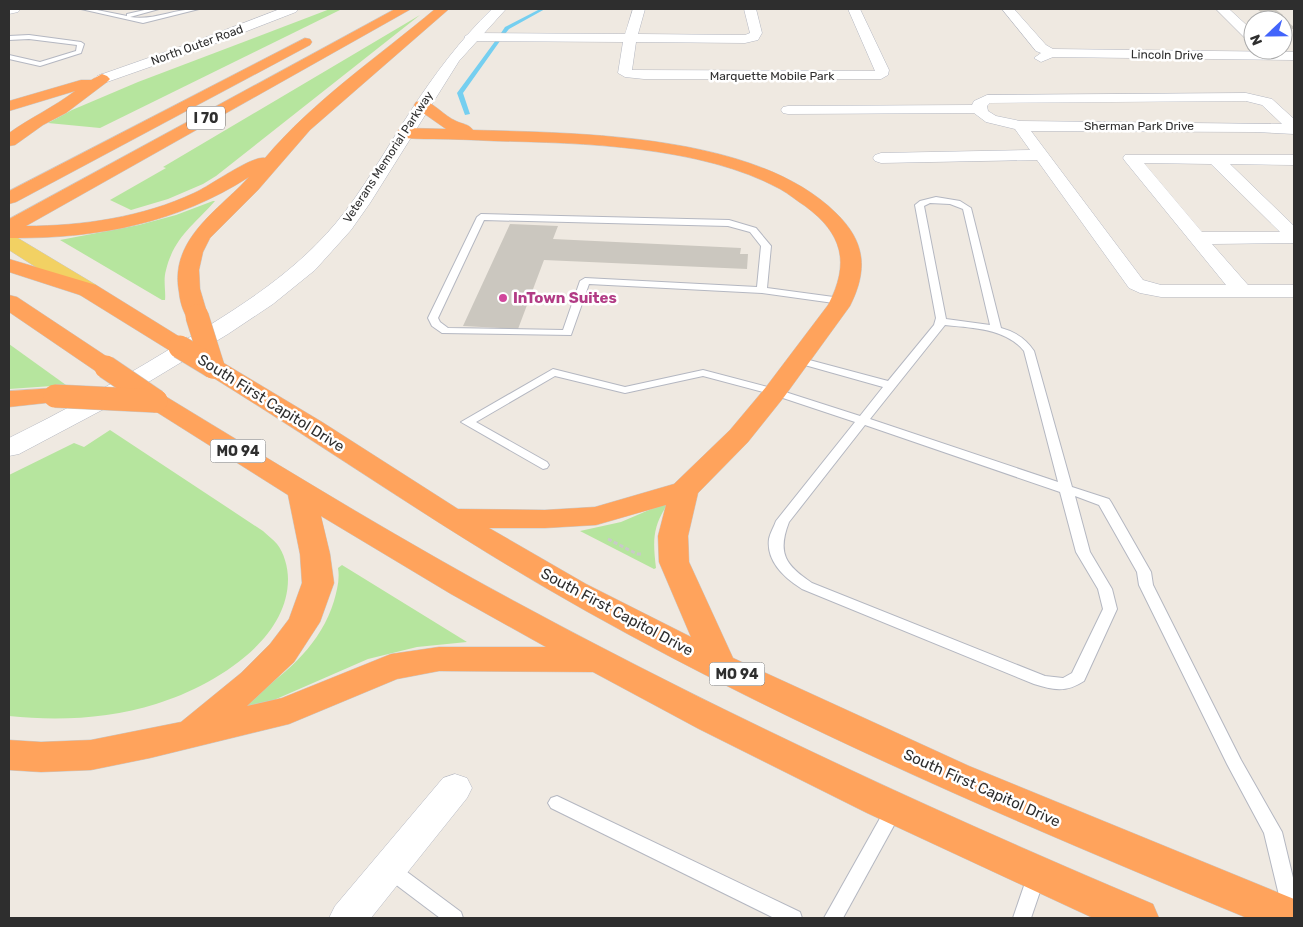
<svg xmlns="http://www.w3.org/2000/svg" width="1303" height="927" font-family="Rubik,sans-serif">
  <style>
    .green { fill: #b6e59e }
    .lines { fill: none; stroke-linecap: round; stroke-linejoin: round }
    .stream { fill: #75cff0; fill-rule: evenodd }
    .building { fill: #cbc7bf }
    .lane-casing { stroke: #b4b7c1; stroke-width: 2 }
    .street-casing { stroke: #b4b7c1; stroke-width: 1 }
    .secondary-casing { stroke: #b4b7c1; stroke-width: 1 }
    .primary-casing { stroke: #c9c9c9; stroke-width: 1 }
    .highway-casing { stroke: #c9c9c9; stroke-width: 1 }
    .path { stroke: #c9c9c9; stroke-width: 3; stroke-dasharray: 4 2.5; stroke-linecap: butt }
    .lane { fill: #fff; fill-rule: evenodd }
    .street { fill: #fff; fill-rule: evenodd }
    .secondary { fill: #fff; fill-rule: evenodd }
    .primary { fill: #f2d163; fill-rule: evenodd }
    .highway { fill: #ffa35c; fill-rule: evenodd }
    .highway-bridge-casing { stroke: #c9c9c9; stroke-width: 24; stroke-linecap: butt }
    .highway-bridge { stroke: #ffa35c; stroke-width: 23 }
    .hotel-dot { fill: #d1479c; stroke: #fff; stroke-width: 2 }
    .labels { text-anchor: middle; stroke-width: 5; stroke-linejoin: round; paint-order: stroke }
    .far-street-label { font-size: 12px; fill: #2e2e2e; stroke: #fff }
    .shield { fill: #fff; stroke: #6d6d6d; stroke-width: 1 }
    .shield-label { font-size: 14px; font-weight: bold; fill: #2e2e2e }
    .hotel-label { font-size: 15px; font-weight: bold; fill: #b23c85; stroke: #fff; text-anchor: start }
    .street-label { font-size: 15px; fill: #2e2e2e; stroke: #fff }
  </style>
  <rect width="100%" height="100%" fill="#efe9e1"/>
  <g class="green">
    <path d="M 330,9 L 342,9 L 100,128 L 48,123 L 72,110 L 138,82 Z"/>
    <path d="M 420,15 L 216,176 L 203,184 L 168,199 L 131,210 L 110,200 L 166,168 L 163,167 Z"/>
    <path d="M 213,201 L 215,201 C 195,224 174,237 166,270 C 163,280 166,291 165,300 L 162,300 L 60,240 L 139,225 L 176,215 Z"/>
    <path d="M 9,344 L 66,385 L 9,389 Z"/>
    <path d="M 110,430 L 263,531 C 267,535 273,539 277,544 C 284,553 288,567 288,579 C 288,643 209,688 156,704 C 110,719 56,721 9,716 L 9,475 L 74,443 L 84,447 Z"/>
    <path d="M 663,504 L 667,505 C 652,528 653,542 656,568 L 654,569 L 580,531 L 621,522 Z"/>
    <path d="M 342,565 L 467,642 L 417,647 L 368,659 L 274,700 L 229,714 C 271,684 318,654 334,601 C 337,590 340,579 338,568 Z"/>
  </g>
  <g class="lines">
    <g class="stream">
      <path d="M 540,9 L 545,9 L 509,29 L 505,34 L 501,33 L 505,27 Z"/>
      <path d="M 496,40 L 500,41 L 463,93 L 470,114 L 465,115 L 457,93 Z"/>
    </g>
  </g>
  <g class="building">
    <path d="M 1257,9 L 1275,9 L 1283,15 L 1264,15 Z"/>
    <path d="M 1264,17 L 1282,17 L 1294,27 L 1294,29 L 1283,29 L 1283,20 L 1268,20 Z"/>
    <path d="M 510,224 L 558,226 L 553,239 L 741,248 L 740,254 L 748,254 L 747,269 L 544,260 L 518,329 L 463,326 Z"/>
  </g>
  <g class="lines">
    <g class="lane-casing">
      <g id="lane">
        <path d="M 81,9 L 92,9 L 127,16 L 127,14 L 149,9 L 159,9 L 130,17 C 154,21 175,8 199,9 L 143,23 Z"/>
        <path d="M 29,35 L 81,42 L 84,44 L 81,53 L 40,66 L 9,59 L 9,55 L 40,62 L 76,51 L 77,45 L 29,39 L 9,40 L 9,36 Z"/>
        <path d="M 936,197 L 960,201 L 971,208 L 1001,328 C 1016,332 1026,339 1034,351 L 1072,487 L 1109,499 L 1111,502 L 1151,572 L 1153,585 L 1241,760 L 1282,832 L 1294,882 L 1294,918 L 1285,918 L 1283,912 L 1264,833 L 1227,764 L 1139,585 L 1137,572 L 1099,505 L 1075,496 L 1090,552 L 1112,589 L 1117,609 L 1084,681 C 1066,693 1053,690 1034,684 L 802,589 C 786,579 766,562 769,539 C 770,533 774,527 776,521 L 855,422 L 771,394 L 703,376 L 625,393 L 555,376 L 476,422 L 547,462 L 549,465 L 547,468 L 543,469 L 461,422 L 553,369 L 625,387 L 703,370 L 779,390 L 860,416 L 883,387 L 794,362 L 792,360 L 798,357 L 888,381 L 934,325 L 936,318 L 915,205 L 920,201 ZM 930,203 L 950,204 L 963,209 L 990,325 L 946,319 L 924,206 ZM 945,325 C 971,328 1006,328 1024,351 L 1058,482 L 870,419 ZM 865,425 L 1060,492 L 1076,552 L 1098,589 L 1103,609 L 1072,673 L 1063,678 L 1045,676 L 812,583 C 785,565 777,553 789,522 Z"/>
        <path d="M 481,214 L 729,220 L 756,228 L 771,246 L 767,288 L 841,298 L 846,301 L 841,304 L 762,293 L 589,284 L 571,335 L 442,333 L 432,326 L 428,318 L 477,217 ZM 484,220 L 728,226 L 750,232 L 761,246 L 757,287 L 585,278 L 580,281 L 563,330 L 448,328 L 440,322 L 438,318 Z"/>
        <path d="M 557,796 L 800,912 L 802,918 L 774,918 L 551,808 L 548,803 L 551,798 Z"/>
        <path d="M 894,802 L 900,804 L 903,809 L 843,918 L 824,918 L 888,804 Z"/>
        <path d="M 389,861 L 395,863 L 461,912 L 463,918 L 440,918 L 383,875 L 380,869 L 383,863 Z"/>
        <path d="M 1037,866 L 1044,868 L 1046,874 L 1031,918 L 1013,918 L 1028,874 L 1030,868 Z"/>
      </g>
    </g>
    <g class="street-casing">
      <g id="street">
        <path d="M 633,9 L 645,9 L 638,34 L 745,35 L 750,33 L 744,9 L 756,9 L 762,33 L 758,40 L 745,43 L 636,42 L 632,70 L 875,71 L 848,9 L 860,9 L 889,70 L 888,75 L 881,79 L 644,79 L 625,77 L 618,73 L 623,42 L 470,41 L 464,37 L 470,33 L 625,34 Z"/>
        <path d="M 1002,9 L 1014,9 L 1046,45 L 1053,49 L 1294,52 L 1294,60 L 1053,57 L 1041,62 L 1034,58 L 1041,53 L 1036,51 Z"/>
        <path d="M 1216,9 L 1229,9 L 1253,31 L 1253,42 L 1248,41 Z"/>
        <path d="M 1246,93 L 1272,99 L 1294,119 L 1294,134 L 1255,132 L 1031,131 L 1143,280 L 1161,285 L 1226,285 L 1125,161 L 1123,158 L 1125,155 L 1294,155 L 1294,165 L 1230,164 L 1294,226 L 1294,243 L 1212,244 L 1248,285 L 1294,285 L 1294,297 L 1161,297 L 1140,293 L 1129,288 L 1037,160 L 881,163 L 875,161 L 873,158 L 875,155 L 881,153 L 1030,150 L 1015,129 L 986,122 L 974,113 L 788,114 L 783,113 L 781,110 L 783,107 L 788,106 L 972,105 L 974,101 L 987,95 ZM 1246,101 L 1262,105 L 1282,124 L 1020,121 L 996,116 L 988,111 L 987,106 L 990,103 ZM 1144,163 L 1211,164 L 1280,232 L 1202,232 Z"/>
        <path d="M 455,774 L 467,778 L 472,788 L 467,798 L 371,918 L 329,918 L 335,906 L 443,778 Z"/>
      </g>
    </g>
    <g class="secondary-casing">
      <g id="secondary">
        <path d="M 9,9 L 20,9 L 18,12 L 9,14 Z"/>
        <path d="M 280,9 L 298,9 L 296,12 L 201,49 L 107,82 L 97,82 L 94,79 L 97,76 L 191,43 Z"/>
        <path d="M 492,9 L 506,9 L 459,61 L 370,203 L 351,230 L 315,270 L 273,304 L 228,334 L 102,410 L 19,454 L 9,456 L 9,438 C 62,412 114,383 165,352 C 227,315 289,279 336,223 C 364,189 386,149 410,112 C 434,75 460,40 492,9 Z"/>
      </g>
    </g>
    <g class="primary-casing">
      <path id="primary" d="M 9,235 L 16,237 L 96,285 L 99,290 L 96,295 L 88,297 L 80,295 L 9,250 Z"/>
    </g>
    <g class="highway-casing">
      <g id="highway">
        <path d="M 395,9 L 411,9 L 26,226 C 82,226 143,217 194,193 C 210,186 252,155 265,158 C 314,100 378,57 435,9 L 449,9 L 310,130 L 258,190 L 210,238 L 203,252 L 199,270 L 200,289 L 208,316 L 205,321 L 197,323 L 189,321 C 183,312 180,302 179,292 C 169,239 219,210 249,177 C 176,224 95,239 9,238 L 9,219 Z"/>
        <path d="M 305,38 L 310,39 L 312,42 L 310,45 L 16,202 L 9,204 L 9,191 Z"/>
        <path d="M 102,74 L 107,76 L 110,79 L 107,82 L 66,113 L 43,125 L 15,145 L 9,146 L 9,133 C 30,118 54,107 75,91 L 9,111 L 9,101 L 81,80 L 91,80 Z"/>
        <path d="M 422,100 C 435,103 444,116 456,121 C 462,124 469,124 473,130 C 581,133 756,134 836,213 C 866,242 868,270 850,306 L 784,397 L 748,442 L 698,493 L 688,536 L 689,562 L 733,658 L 969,766 L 1294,899 L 1294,918 L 1247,918 C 1023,825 798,730 586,611 C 455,538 332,451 204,372 L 201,367 L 204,362 L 213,360 L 222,362 L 322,422 L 458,509 L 545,510 L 595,507 L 674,484 L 730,430 L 766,387 L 828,305 C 850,263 843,234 805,206 C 797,201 789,194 780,189 C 701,146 582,143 494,141 C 474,140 453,139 433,139 C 422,139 410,139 399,137 L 396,133 L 399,129 L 405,128 L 446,129 L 416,108 L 414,105 L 416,102 ZM 666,505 L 658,536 L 659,562 L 691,637 L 586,584 L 489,528 L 545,528 L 596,525 Z"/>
        <path d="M 9,259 L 96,285 L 188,342 L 192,347 L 188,352 L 180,354 L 172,352 L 80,295 L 9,272 Z"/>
        <path d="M 9,295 L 17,297 L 115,362 L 118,367 L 115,372 L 106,374 L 97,372 L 9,312 Z"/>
        <path d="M 55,388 L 64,391 L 68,396 L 64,401 L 9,407 L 9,391 Z"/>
        <path d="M 156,393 L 165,396 C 267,458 368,520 472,578 C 693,700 921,806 1153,904 L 1159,918 L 1093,918 L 867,813 L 699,729 L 593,672 L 439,671 L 397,679 L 289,724 L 150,758 L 91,770 L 41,772 L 9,770 L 9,740 L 41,742 L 91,740 L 181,722 L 241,673 L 270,644 L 289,619 L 302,583 L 300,554 L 288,495 L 147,406 L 143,401 L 147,396 ZM 321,516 L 451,594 L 546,647 L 439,647 L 391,654 L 282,698 L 247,706 L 294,662 L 320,622 L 334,583 L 330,554 Z"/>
      </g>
    </g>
    <path class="path" d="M 608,539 L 637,554 L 643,554"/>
    <use href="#lane" class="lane"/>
    <use href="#street" class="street"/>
    <use href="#secondary" class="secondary"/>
    <use href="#primary" class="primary"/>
    <use href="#highway" class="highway"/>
    <g class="highway-bridge-casing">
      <g id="highway-bridge">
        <path d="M 197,316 L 213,367"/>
        <path d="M 180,347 L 213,367"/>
        <path d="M 106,367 L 156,401"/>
        <path d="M 55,396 L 156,401"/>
      </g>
    </g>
    <use href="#highway-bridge" class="highway-bridge"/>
  </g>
  <circle class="hotel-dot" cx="503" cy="298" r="5"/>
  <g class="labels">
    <g class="far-street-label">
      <text transform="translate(197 45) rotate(-20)" y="4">North Outer Road</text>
      <text transform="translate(1167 55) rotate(1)" y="4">Lincoln Drive</text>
      <text x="772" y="80">Marquette Mobile Park</text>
      <text x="1139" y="130">Sherman Park Drive</text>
      <text transform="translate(388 157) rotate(-57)" y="4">Veterans Memorial Parkway</text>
    </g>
    <g class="shield">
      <rect x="187" y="106.5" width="38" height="23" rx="4"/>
      <rect x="210.5" y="439.5" width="55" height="23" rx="4"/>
      <rect x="709.5" y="662.5" width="55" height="23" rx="4"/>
    </g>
    <g class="shield-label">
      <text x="206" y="123">I 70</text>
      <text x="238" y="456">MO 94</text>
      <text x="737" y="679">MO 94</text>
    </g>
    <g class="hotel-label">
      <text x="513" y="303">InTown Suites</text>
    </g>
    <g class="street-label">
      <text transform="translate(271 403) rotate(32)" y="5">South First Capitol Drive</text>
      <text transform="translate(617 612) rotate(28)" y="5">South First Capitol Drive</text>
      <text transform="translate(982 788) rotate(24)" y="5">South First Capitol Drive</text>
    </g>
  </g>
  <rect width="1303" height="927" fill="none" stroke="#2e2e2e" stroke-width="20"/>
  <g transform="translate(1268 35) rotate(248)"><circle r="24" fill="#ffffff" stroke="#ababab"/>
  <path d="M0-4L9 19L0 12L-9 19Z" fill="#4264fb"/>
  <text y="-8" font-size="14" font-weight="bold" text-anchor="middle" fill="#2e2e2e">N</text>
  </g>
</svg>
